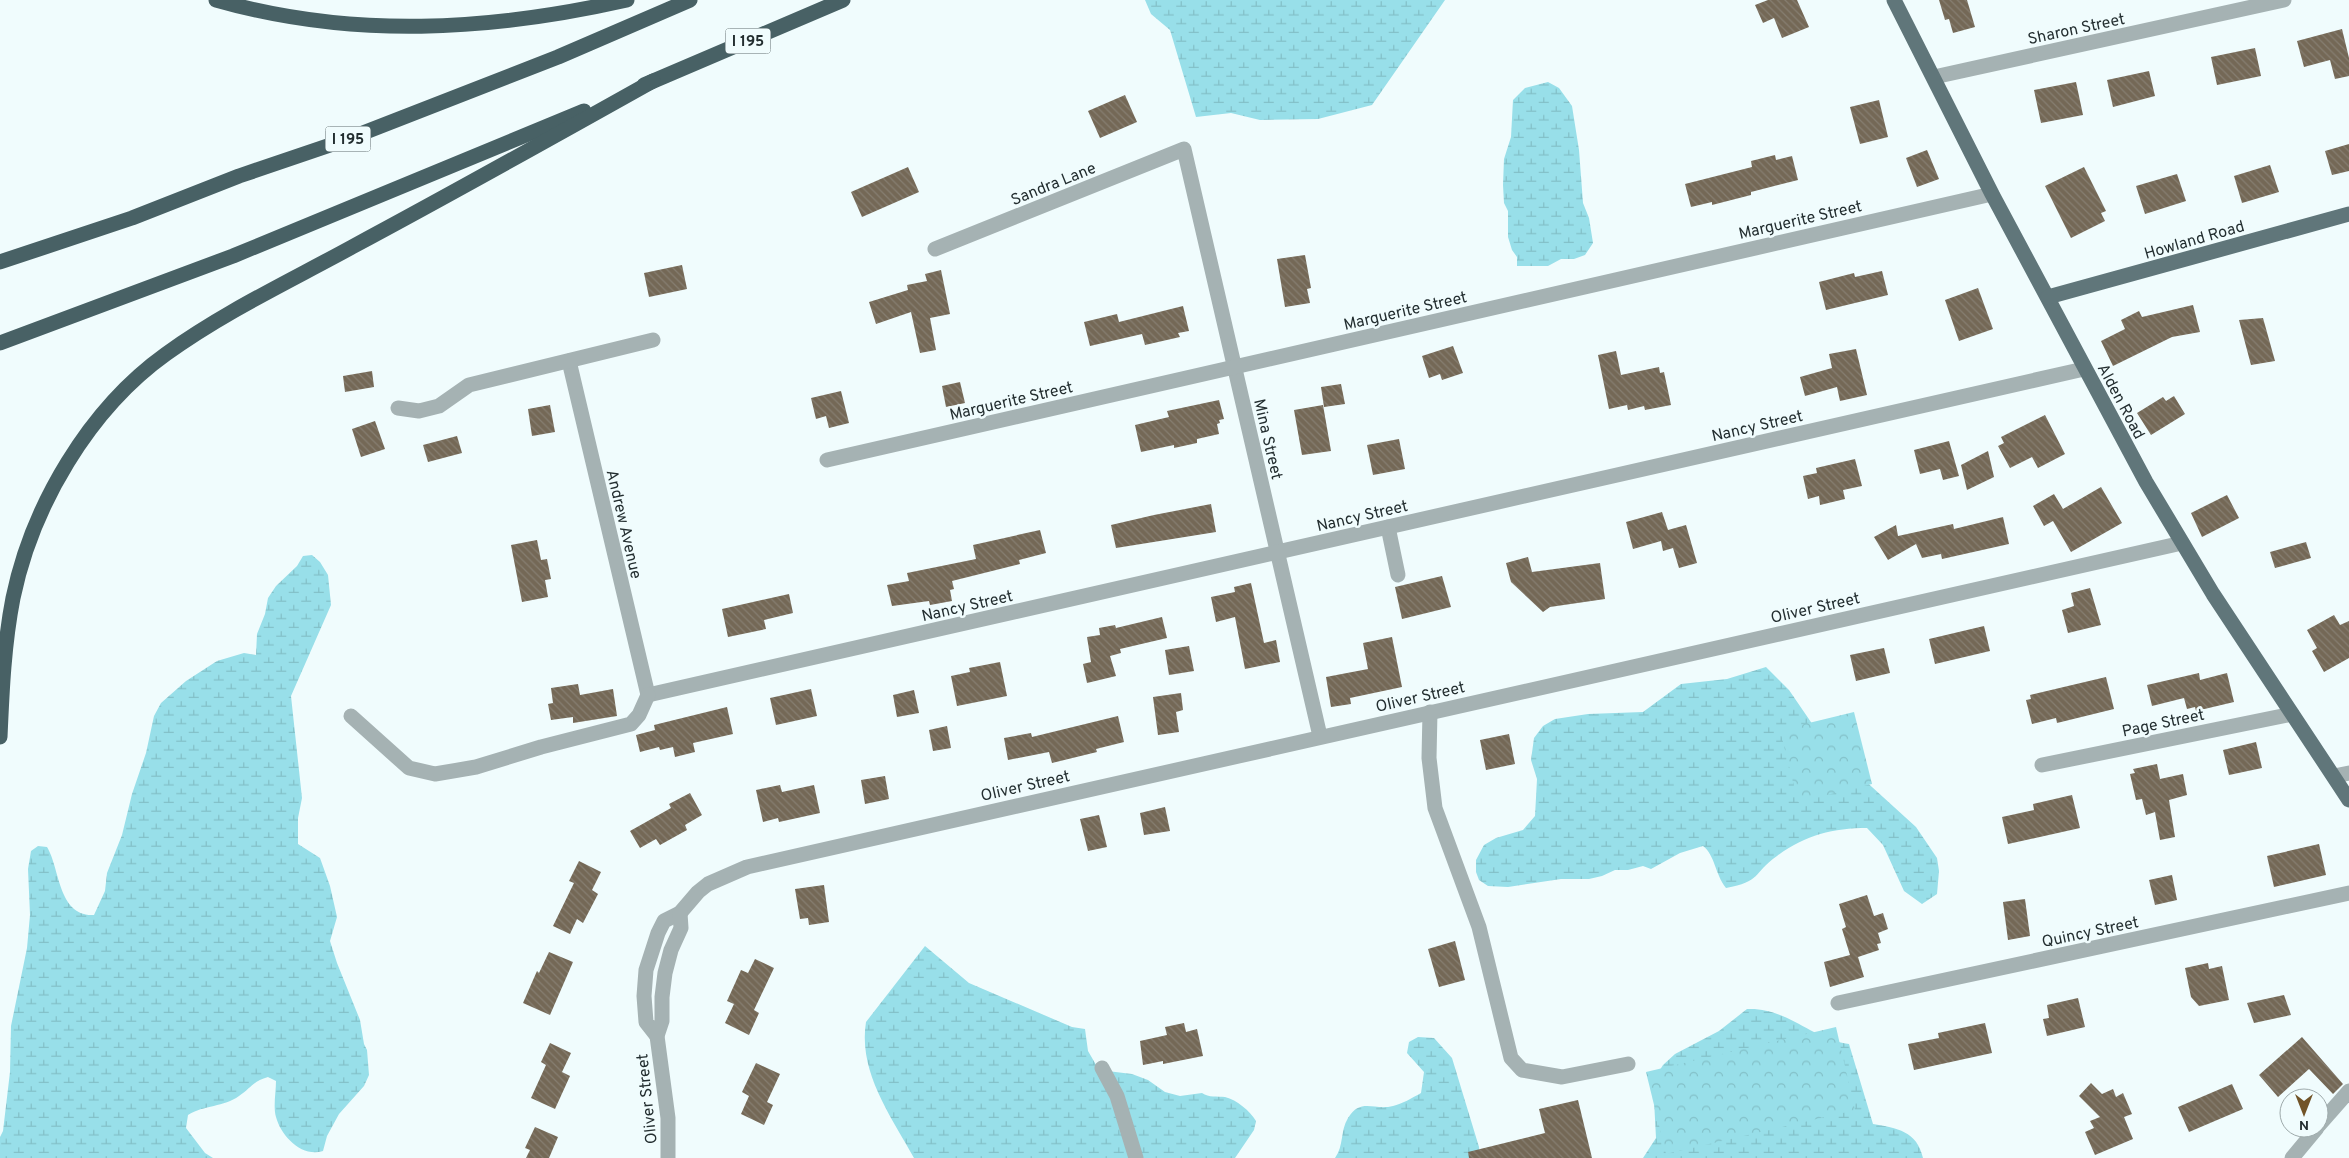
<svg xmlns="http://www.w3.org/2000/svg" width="2349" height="1158" font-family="Overpass,sans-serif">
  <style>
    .wetland { fill: url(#wetland-marsh) }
    .park { fill: url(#park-crowns) }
    .building { fill: url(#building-back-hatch) }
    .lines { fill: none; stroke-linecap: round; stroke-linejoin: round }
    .minor { stroke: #a5b2b3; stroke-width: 15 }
    .major { stroke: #60767a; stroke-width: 15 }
    .highway { stroke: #486165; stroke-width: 15 }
    .labels { text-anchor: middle; stroke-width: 5; stroke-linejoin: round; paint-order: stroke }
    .shield { fill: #f0fcfd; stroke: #606c6e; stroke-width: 1 }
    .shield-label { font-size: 15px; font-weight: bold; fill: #232e30 }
    .street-label { font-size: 16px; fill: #232e30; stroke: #f0fcfd }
  </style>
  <defs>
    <pattern id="wetland-marsh" width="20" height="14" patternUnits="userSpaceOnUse" patternTransform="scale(1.25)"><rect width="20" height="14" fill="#98dfe9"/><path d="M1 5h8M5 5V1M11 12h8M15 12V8" fill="none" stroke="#83c0c8"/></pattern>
    <pattern id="park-crowns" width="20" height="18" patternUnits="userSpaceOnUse" patternTransform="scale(1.25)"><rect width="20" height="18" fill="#98dfe9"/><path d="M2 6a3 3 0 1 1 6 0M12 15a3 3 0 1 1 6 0" fill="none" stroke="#83c0c8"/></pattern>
    <pattern id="building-back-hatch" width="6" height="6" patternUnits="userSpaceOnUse" patternTransform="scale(1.25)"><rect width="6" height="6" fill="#746856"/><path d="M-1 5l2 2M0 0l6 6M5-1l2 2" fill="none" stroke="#867e71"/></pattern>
  </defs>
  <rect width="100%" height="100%" fill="#f0fcfd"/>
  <g class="wetland">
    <path d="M 1145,0 L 1445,0 L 1372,105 L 1318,119 L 1260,120 L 1231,113 L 1196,117 L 1170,30 L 1151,14 Z"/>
    <path d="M 1548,82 L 1559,88 L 1572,106 L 1579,150 L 1583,203 L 1589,218 L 1593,243 L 1585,255 L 1574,259 L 1561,259 L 1548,266 L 1517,266 L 1517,257 L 1512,250 L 1508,237 L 1508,211 L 1504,203 L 1503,185 L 1504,159 L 1511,137 L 1513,100 L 1525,88 Z"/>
    <path d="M 312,555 L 320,562 L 328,575 L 331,605 L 291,696 L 302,798 L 298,818 L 298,844 L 320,858 L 330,886 L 337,917 L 330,941 L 337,963 L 360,1020 L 364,1044 L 367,1050 L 369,1075 L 364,1086 L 339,1114 L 327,1136 L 323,1151 C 302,1158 281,1136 276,1117 C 273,1107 276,1092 276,1081 L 268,1077 C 253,1081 251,1088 239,1096 C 224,1107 204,1105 188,1115 L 186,1128 L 205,1153 L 213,1158 L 0,1158 L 0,1137 L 3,1131 L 10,1072 L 11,1026 L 27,948 L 30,915 L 28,869 L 31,851 L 38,846 L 47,847 C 60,868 58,917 94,915 L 105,891 L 107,873 L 122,835 L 132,794 L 146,753 L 154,716 L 161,703 L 186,681 L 217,661 L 244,653 L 256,655 L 257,634 L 265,614 L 268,598 L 276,586 L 297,566 L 303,556 Z"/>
    <path d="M 1766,667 L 1789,690 L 1828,747 L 1916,827 L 1937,858 L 1939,871 L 1937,894 L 1922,904 L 1904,891 L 1883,845 L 1867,828 C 1833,828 1805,835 1777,856 C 1753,873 1761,882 1726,888 C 1715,874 1715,855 1703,846 L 1680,853 L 1651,869 L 1643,866 L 1628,870 L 1615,870 L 1602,876 L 1589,879 L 1561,879 L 1508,887 L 1488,886 L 1479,880 L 1476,872 L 1476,860 L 1484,845 L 1496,838 L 1523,830 L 1535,816 L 1537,779 L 1531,760 L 1534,738 L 1543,726 L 1555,719 L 1588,714 L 1643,712 L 1681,684 L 1727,679 Z"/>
    <path d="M 925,946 L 969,983 L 1072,1027 L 1085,1029 L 1088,1051 L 1099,1070 L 1132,1074 L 1148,1080 L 1165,1092 L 1180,1096 L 1202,1093 C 1209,1098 1217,1096 1225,1097 C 1237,1100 1250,1111 1256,1121 L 1254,1130 L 1235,1158 L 914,1158 C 891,1116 858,1072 866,1022 Z"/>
    <path d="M 1747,1009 C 1787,1007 1811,1039 1849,1044 L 1873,1124 C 1897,1128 1917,1131 1923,1158 L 1643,1158 L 1656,1138 L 1653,1081 L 1663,1065 L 1675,1054 L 1719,1031 Z"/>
    <path d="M 1418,1037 L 1434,1038 L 1452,1058 L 1479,1147 L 1480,1158 L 1335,1158 C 1344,1146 1340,1131 1348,1118 C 1361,1097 1374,1111 1393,1106 C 1402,1104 1412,1098 1421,1093 L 1424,1072 L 1407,1053 L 1409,1042 Z"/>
  </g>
  <g class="park">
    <path d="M 1854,712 L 1872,784 L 1798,802 L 1780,730 Z"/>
    <path d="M 1836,1027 L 1855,1110 L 1666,1154 L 1646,1072 Z"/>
  </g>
  <g class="building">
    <path d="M 1768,0 L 1797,0 L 1809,27 L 1782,38 L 1774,18 L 1763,23 L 1755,5 Z"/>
    <path d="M 1939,0 L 1967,0 L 1975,27 L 1953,33 L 1949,19 L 1945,20 Z"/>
    <path d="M 2342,29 L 2349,58 L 2349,76 L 2335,79 L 2330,60 L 2304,67 L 2297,41 Z"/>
    <path d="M 2255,48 L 2261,76 L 2217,85 L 2211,57 Z"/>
    <path d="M 2149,71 L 2155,96 L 2113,107 L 2107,80 Z"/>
    <path d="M 2076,82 L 2083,115 L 2041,123 L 2034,90 Z"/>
    <path d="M 1125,95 L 1137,122 L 1100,138 L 1088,111 Z"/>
    <path d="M 1879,100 L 1888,137 L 1860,144 L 1850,107 Z"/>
    <path d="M 2349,144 L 2349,171 L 2332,175 L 2325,151 Z"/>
    <path d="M 1927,150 L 1939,179 L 1917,187 L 1906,158 Z"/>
    <path d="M 1775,155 L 1776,160 L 1792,156 L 1798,180 L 1751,192 L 1751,195 L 1712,205 L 1712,202 L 1691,207 L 1685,184 L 1752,167 L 1751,161 Z"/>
    <path d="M 2270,165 L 2279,192 L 2242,203 L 2234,176 Z"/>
    <path d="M 908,167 L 919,192 L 862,217 L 851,192 Z"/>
    <path d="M 2084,167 L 2106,211 L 2101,213 L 2105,221 L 2071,238 L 2045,186 Z"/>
    <path d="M 2177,174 L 2186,201 L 2145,214 L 2136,186 Z"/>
    <path d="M 1305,255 L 1311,288 L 1307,289 L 1310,303 L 1285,307 L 1277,259 Z"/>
    <path d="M 682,265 L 687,289 L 649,297 L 644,273 Z"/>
    <path d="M 941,270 L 950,314 L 930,318 L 936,350 L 920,353 L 911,312 L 876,324 L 869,302 L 908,290 L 907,285 L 927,281 L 925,274 Z"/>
    <path d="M 1882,271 L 1888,295 L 1826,310 L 1819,282 L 1854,273 L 1855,277 Z"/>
    <path d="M 1978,288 L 1993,329 L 1959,341 L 1945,300 Z"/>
    <path d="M 2193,305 L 2200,332 L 2172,337 L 2113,366 L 2101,341 L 2125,329 L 2121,320 L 2139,311 L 2142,317 Z"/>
    <path d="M 1183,306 L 1189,331 L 1178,333 L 1180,337 L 1145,345 L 1142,334 L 1090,346 L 1084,322 L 1117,314 L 1119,322 Z"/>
    <path d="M 2263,318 L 2275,361 L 2251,365 L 2239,320 Z"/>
    <path d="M 1453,346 L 1463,373 L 1442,380 L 1440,374 L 1429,378 L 1422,356 Z"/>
    <path d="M 1856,349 L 1867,395 L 1840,401 L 1837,387 L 1805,396 L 1800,377 L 1832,368 L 1829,354 Z"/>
    <path d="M 1616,351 L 1621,375 L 1659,367 L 1660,373 L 1664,372 L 1671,405 L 1645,410 L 1644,406 L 1628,410 L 1627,405 L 1609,409 L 1598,355 Z"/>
    <path d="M 372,371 L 374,387 L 345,392 L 343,376 Z"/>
    <path d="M 960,382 L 965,403 L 946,407 L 942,386 Z"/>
    <path d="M 1341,384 L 1345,404 L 1324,407 L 1321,387 Z"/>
    <path d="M 841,391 L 849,423 L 829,428 L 826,416 L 816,419 L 811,398 Z"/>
    <path d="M 2174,396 L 2185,414 L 2151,435 L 2137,413 L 2163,397 L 2166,401 Z"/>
    <path d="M 1219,400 L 1224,419 L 1219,420 L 1220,423 L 1217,424 L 1219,434 L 1197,439 L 1197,443 L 1174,448 L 1174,445 L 1141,452 L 1135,425 L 1169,417 L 1167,411 Z"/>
    <path d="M 550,405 L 555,432 L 532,436 L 528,409 Z"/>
    <path d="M 1323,405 L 1331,451 L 1302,455 L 1294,410 Z"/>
    <path d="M 2045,415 L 2065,454 L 2038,468 L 2032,457 L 2010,468 L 1998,446 L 2004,443 L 2001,437 Z"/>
    <path d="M 375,421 L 385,449 L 361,457 L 352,429 Z"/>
    <path d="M 457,436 L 462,453 L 428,462 L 423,445 Z"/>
    <path d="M 1399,439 L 1405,469 L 1373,475 L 1367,445 Z"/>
    <path d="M 1949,441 L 1959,476 L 1943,480 L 1940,469 L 1920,474 L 1914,450 Z"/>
    <path d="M 1988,451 L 1994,477 L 1967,490 L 1961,465 Z"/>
    <path d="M 1855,459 L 1862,486 L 1843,490 L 1845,499 L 1820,505 L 1819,496 L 1808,499 L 1803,476 L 1817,473 L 1816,468 Z"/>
    <path d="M 2101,487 L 2122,523 L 2071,552 L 2053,521 L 2044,526 L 2033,506 L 2054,494 L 2063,509 Z"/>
    <path d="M 2227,495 L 2239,518 L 2202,537 L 2191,513 Z"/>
    <path d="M 1211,504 L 1216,532 L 1116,548 L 1111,525 L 1154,515 Z"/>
    <path d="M 1662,512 L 1668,530 L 1686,525 L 1697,563 L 1679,568 L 1673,548 L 1663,551 L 1661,541 L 1633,549 L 1626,522 Z"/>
    <path d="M 2003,517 L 2009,544 L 1942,559 L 1941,554 L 1922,558 L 1916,544 L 1888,560 L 1874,537 L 1896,525 L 1898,536 L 1953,524 L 1954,529 Z"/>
    <path d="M 1040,530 L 1046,553 L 1019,560 L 1020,564 L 952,581 L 954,589 L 950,590 L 952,601 L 930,605 L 929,601 L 892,606 L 887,585 L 909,581 L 907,573 L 976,559 L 973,545 Z"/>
    <path d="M 537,540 L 541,560 L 547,559 L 551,579 L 545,580 L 548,597 L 522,602 L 511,545 Z"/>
    <path d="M 2306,542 L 2311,558 L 2275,568 L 2270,552 Z"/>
    <path d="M 1528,557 L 1532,572 L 1600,563 L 1605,599 L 1550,607 L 1543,612 L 1511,582 L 1506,563 Z"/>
    <path d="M 1442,576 L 1451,607 L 1402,619 L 1395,587 Z"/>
    <path d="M 1251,583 L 1264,643 L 1276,640 L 1280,662 L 1245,669 L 1235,617 L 1216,622 L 1211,597 L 1235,592 L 1234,587 Z"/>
    <path d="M 2090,588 L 2101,625 L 2068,633 L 2062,610 L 2074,606 L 2071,593 Z"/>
    <path d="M 789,594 L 793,613 L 764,620 L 766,629 L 728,637 L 722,609 Z"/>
    <path d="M 2334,615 L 2340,625 L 2349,621 L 2349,658 L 2324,672 L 2312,651 L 2317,648 L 2307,630 Z"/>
    <path d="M 1162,617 L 1167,638 L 1120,649 L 1121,653 L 1110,656 L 1116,676 L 1087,683 L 1083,664 L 1091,662 L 1087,637 L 1100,635 L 1099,628 L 1115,625 L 1116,628 Z"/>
    <path d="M 1984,626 L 1990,651 L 1935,664 L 1929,639 Z"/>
    <path d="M 1392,637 L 1402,687 L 1350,698 L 1351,704 L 1331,707 L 1326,677 L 1368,669 L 1363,643 Z"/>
    <path d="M 1189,646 L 1194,671 L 1169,675 L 1165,650 Z"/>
    <path d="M 1884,648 L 1890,673 L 1856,681 L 1850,655 Z"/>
    <path d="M 1000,662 L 1007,696 L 957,706 L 951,676 L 970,672 L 969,668 Z"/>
    <path d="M 2199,673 L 2200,680 L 2227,673 L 2234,702 L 2196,711 L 2195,707 L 2187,709 L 2184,698 L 2152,706 L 2147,685 Z"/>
    <path d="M 2106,677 L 2114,709 L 2057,723 L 2056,718 L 2032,724 L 2026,700 L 2031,699 L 2030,695 Z"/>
    <path d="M 578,684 L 580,695 L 613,689 L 617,716 L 573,723 L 573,717 L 551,720 L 548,704 L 553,703 L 551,688 Z"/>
    <path d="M 811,689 L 817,716 L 776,725 L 770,698 Z"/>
    <path d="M 914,690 L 919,713 L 897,717 L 893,695 Z"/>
    <path d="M 1181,693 L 1183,710 L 1176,712 L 1179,732 L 1158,735 L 1153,697 Z"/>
    <path d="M 727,707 L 733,734 L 693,743 L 695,752 L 675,757 L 673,747 L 660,750 L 659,747 L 640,752 L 636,735 L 655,730 L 654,725 Z"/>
    <path d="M 1118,716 L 1124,742 L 1096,749 L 1097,752 L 1052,763 L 1049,752 L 1008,760 L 1004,738 L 1031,733 L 1032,737 Z"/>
    <path d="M 947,726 L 951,748 L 933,751 L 929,730 Z"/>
    <path d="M 1509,734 L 1515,764 L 1486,770 L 1480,740 Z"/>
    <path d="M 2256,742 L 2262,768 L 2229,775 L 2223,750 Z"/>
    <path d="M 2157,764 L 2160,779 L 2183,774 L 2187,795 L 2169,800 L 2175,837 L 2160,840 L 2155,812 L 2146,815 L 2142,799 L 2136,800 L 2130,774 L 2135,773 L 2133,769 Z"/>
    <path d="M 885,776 L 889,799 L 865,804 L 861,780 Z"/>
    <path d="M 780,785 L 782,792 L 814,785 L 820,813 L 779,822 L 778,818 L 763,822 L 756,790 Z"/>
    <path d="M 690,793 L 702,815 L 685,825 L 687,830 L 660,845 L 656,839 L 640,848 L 630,831 L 671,808 L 669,804 Z"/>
    <path d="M 2072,795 L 2080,828 L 2008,844 L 2002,817 L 2034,810 L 2033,804 Z"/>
    <path d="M 1165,807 L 1170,831 L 1144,835 L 1140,813 Z"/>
    <path d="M 1099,815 L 1107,847 L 1088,851 L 1080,819 Z"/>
    <path d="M 2319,844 L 2326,875 L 2274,887 L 2267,856 Z"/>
    <path d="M 579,861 L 601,872 L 592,890 L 598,894 L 583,923 L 577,919 L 570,934 L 553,926 L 574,883 L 569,881 Z"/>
    <path d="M 2172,875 L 2177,900 L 2155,905 L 2149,880 Z"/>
    <path d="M 824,885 L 829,922 L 809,925 L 808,918 L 800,919 L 795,889 Z"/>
    <path d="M 1867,895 L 1874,916 L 1883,913 L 1888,929 L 1878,933 L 1881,943 L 1877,944 L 1879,950 L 1858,957 L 1864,977 L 1830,987 L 1824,962 L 1850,955 L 1842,929 L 1846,927 L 1839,904 Z"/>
    <path d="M 2025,899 L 2030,936 L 2008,940 L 2003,902 Z"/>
    <path d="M 1455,941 L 1465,980 L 1439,987 L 1428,949 Z"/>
    <path d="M 549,952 L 573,962 L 550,1015 L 523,1003 L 537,971 L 539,973 Z"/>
    <path d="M 755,959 L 774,968 L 754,1010 L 759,1013 L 749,1035 L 725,1023 L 734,1004 L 727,1001 L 741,970 L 748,973 Z"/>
    <path d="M 2208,963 L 2209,969 L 2222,966 L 2229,1000 L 2199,1006 L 2191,997 L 2185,968 Z"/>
    <path d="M 2284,995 L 2291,1015 L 2254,1023 L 2247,1003 Z"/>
    <path d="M 2078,998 L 2085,1027 L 2047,1036 L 2043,1019 L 2049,1018 L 2047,1005 Z"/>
    <path d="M 1184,1023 L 1186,1032 L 1197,1029 L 1203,1056 L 1163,1064 L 1163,1061 L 1143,1065 L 1140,1041 L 1167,1035 L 1165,1027 Z"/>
    <path d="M 1985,1023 L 1992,1053 L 1914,1070 L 1908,1044 L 1939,1038 L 1938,1033 Z"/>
    <path d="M 2302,1037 L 2343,1084 L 2333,1094 L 2309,1069 L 2278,1097 L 2259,1075 Z"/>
    <path d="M 550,1043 L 571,1053 L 562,1072 L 570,1076 L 555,1109 L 531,1098 L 546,1065 L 541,1062 Z"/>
    <path d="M 756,1063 L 780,1074 L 767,1102 L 773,1105 L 764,1125 L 741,1114 L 749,1096 L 742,1092 Z"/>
    <path d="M 2091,1083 L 2102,1094 L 2113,1089 L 2116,1097 L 2123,1093 L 2132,1114 L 2124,1117 L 2133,1139 L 2095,1155 L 2085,1132 L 2094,1128 L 2090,1121 L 2100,1117 L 2079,1096 Z"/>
    <path d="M 2232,1084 L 2243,1109 L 2189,1132 L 2178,1107 Z"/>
    <path d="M 1578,1100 L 1592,1158 L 1469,1158 L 1468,1152 L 1545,1133 L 1539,1109 Z"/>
    <path d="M 535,1127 L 558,1137 L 549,1158 L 526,1158 L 530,1150 L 525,1148 Z"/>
  </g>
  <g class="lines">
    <g class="minor">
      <path d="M 1934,77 L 2284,0"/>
      <path d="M 935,249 L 1184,149 L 1320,736"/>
      <path d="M 569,361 L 648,695"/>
      <path d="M 398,408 L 419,411 L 439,406 L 469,385 L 653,340"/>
      <path d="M 827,460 L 1992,194"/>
      <path d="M 1388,527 L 1398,575"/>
      <path d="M 648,695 L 2084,369"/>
      <path d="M 1430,712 L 1429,758 L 1435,808 L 1479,927 L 1511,1058 L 1522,1070 L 1562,1077 L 1628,1064"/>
      <path d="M 351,716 L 409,768 L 435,774 L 476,767 L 541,747 L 631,724 L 639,715 L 648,695"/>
      <path d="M 2042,765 L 2292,714"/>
      <path d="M 2334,776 L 2349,773"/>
      <path d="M 1838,1003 L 2349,893"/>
      <path d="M 657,1036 L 646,1022 L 644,996 L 646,970 L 658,933 L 664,921 L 680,913 L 698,892 L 708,884 L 747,867 L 2182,543"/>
      <path d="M 1102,1068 L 1117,1096 L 1136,1158"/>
      <path d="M 2319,1125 L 2349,1091"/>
      <path d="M 668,1158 L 668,1118 L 657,1036 L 662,1021 L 662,997 L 665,973 L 671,950 L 681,928 L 680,913"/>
      <path d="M 2292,1158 L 2317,1128"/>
    </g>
    <g class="major">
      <path d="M 1894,0 L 1992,194 L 2146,482 L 2213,594 L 2349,800"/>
      <path d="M 2048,297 L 2349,214"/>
    </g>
    <g class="highway">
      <path d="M 216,0 C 352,39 490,31 627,0"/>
      <path d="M 644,85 L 843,0"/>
      <path d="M 0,262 L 132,218 L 239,176 L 345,140 L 558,57 L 690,0"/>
      <path d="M 0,343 L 233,256 L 584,111"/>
      <path d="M 0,737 C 2,691 4,644 13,598 C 32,506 89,409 166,354 C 224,312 290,281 352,247 C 453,193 553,137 653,81"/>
    </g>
  </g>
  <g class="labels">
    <g class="shield">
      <rect x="725.5" y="28.5" width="45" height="25" rx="4"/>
      <rect x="325.5" y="126.5" width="45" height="25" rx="4"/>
    </g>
    <g class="shield-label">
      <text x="748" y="46">I 195</text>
      <text x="348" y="144">I 195</text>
    </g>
    <g class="street-label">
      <text transform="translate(2076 28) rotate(-12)" y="6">Sharon Street</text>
      <text transform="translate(1053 183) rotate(-22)" y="6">Sandra Lane</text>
      <text transform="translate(1800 219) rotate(-13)" y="6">Marguerite Street</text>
      <text transform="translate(2194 239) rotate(-16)" y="6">Howland Road</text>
      <text transform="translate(1405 310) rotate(-13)" y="6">Marguerite Street</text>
      <text transform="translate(1011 400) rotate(-13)" y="6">Marguerite Street</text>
      <text transform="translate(2122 401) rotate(62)" y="6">Alden Road</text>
      <text transform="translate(1757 425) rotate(-13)" y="6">Nancy Street</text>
      <text transform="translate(1269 439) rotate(77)" y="6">Mina Street</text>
      <text transform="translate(1362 515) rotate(-13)" y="6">Nancy Street</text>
      <text transform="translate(625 524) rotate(77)" y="6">Andrew Avenue</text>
      <text transform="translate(967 605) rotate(-13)" y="6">Nancy Street</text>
      <text transform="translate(1815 607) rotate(-13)" y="6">Oliver Street</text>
      <text transform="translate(1420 696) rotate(-13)" y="6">Oliver Street</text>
      <text transform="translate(2163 722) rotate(-12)" y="6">Page Street</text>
      <text transform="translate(1025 785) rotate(-13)" y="6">Oliver Street</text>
      <text transform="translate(2090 931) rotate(-12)" y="6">Quincy Street</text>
      <text transform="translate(646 1099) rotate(-96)" y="6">Oliver Street</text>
    </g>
  </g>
  <g transform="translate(2304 1113) rotate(180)"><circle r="24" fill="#f0fcfd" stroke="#9eaaab"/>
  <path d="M0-4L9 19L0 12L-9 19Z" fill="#715428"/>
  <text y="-8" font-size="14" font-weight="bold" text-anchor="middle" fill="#232e30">N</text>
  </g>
</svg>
